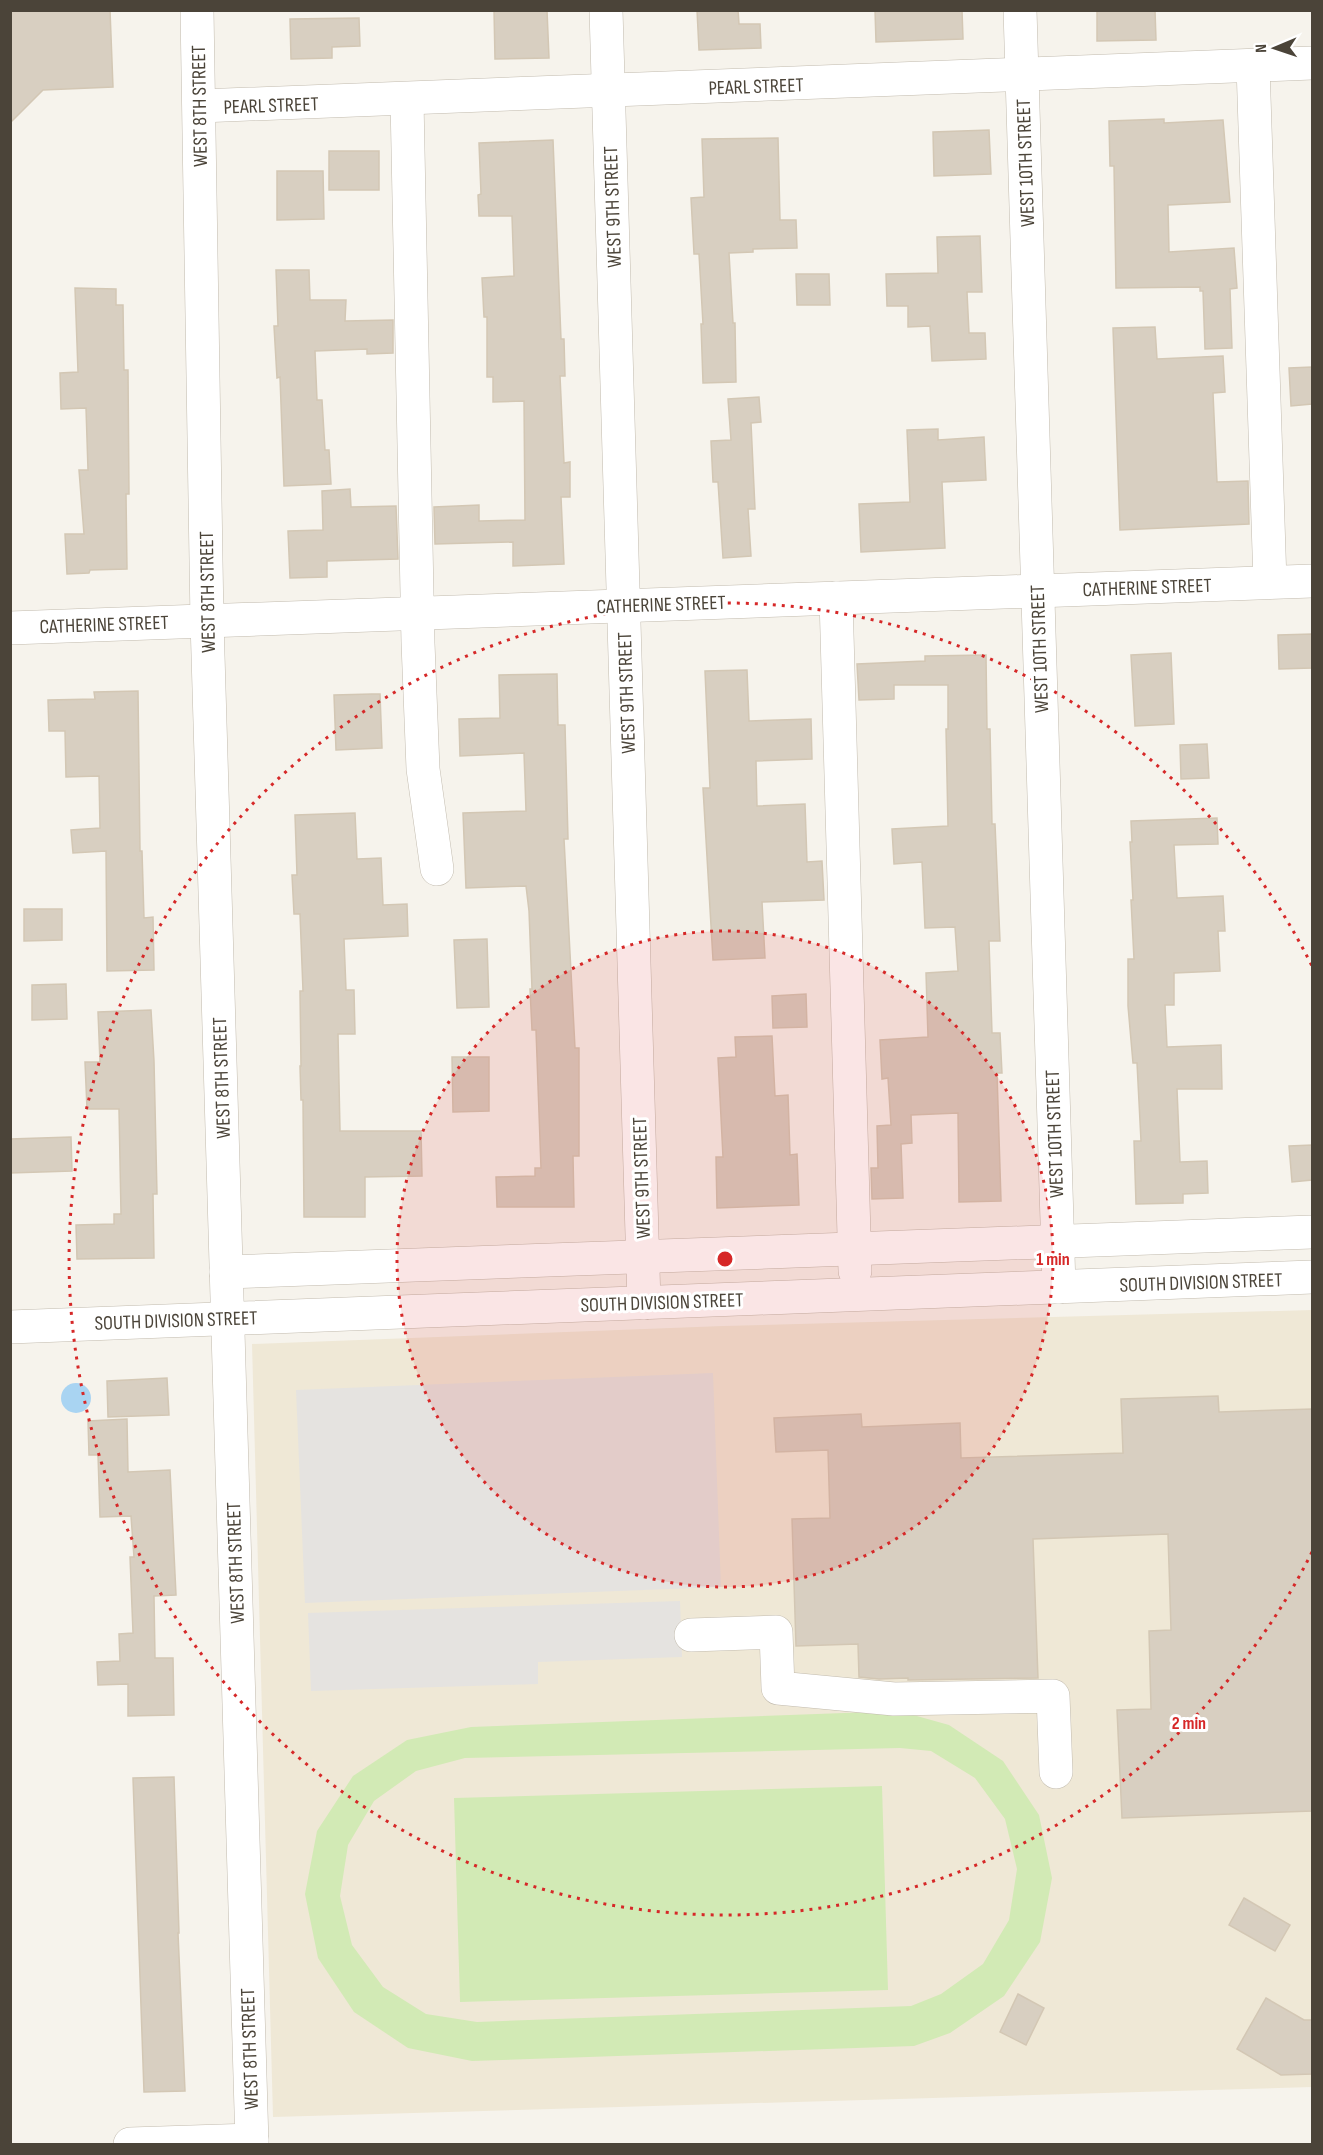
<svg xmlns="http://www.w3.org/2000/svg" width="1323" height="2155" font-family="'Sofia Sans Condensed',sans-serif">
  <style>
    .education { fill: #efe8d6 }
    .green { fill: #d2eab5; fill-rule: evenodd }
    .parking { fill: #e5e3e0 }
    .water { fill: #a9d4f2 }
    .building { fill: #d8cfc1; stroke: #d3c7b4; stroke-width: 1.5 }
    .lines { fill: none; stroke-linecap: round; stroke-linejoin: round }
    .minor-casing { stroke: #c2bbae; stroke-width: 34 }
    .minor { stroke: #fff; stroke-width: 33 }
    .ring { fill: none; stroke: #d62828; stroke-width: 3; stroke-dasharray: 3 6 }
    .labels { text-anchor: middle; stroke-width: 6; stroke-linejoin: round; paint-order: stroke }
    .street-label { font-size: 20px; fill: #4b4439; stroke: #fff }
    .centre { fill: #d62828; stroke: #fff; stroke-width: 3 }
    .ring-label { font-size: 18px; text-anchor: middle; font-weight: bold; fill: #d62828; stroke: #fff; stroke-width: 6; stroke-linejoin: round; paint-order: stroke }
  </style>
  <rect width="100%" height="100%" fill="#f6f3ec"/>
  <path class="education" d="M 1312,1310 L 1312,2087 L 273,2117 L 252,1344 L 723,1326 Z"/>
  <g class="green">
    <path d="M 899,1711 L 949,1725 L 1003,1761 L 1039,1815 L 1052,1878 L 1040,1942 L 1004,1996 L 950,2033 L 914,2046 L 472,2061 L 408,2048 L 354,2012 L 318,1958 L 305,1894 L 317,1831 L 353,1776 L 407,1740 L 471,1727 ZM 900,1748 L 931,1751 L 975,1778 L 1005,1819 L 1017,1869 L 1009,1920 L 983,1964 L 941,1994 L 911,2006 L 477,2022 L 426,2014 L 383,1987 L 352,1945 L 340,1896 L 348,1845 L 374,1801 L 416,1771 L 465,1758 Z"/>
    <path d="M 882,1786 L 888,1990 L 460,2002 L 454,1798 Z"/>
  </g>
  <g class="parking">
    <path d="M 713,1373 L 721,1587 L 305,1603 L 296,1390 Z"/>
    <path d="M 680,1601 L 682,1657 L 538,1662 L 538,1684 L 311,1691 L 308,1613 Z"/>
  </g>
  <circle class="water" cx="76" cy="1398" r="15"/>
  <g class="building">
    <path d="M 10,10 L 110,10 L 113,87 L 43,90 L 10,123 Z"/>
    <path d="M 494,10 L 547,10 L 549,58 L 495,59 Z"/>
    <path d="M 697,10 L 738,10 L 739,24 L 760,24 L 761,48 L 699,50 Z"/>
    <path d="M 875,10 L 962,10 L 963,39 L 876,42 Z"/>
    <path d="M 1097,10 L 1155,10 L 1156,40 L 1097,41 Z"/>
    <path d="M 359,18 L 360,46 L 332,47 L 332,58 L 291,59 L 290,19 Z"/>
    <path d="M 1164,119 L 1164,123 L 1223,120 L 1230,202 L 1168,205 L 1169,252 L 1234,248 L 1237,288 L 1230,289 L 1232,348 L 1205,349 L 1203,291 L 1200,291 L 1200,287 L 1116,288 L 1114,166 L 1110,166 L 1109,121 Z"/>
    <path d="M 989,130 L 991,174 L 934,176 L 933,132 Z"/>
    <path d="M 778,138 L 780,220 L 796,220 L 797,248 L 753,249 L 753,252 L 729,253 L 733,323 L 735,323 L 736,382 L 703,383 L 701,324 L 703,324 L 699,254 L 694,254 L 691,198 L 704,197 L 702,139 Z"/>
    <path d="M 553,140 L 561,339 L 564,339 L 565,376 L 560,376 L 564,463 L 570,462 L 570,497 L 561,497 L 564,564 L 513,566 L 513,542 L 435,544 L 434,507 L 479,505 L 479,521 L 525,520 L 524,401 L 493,402 L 493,377 L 487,377 L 487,317 L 484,317 L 482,278 L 514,276 L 512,216 L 479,216 L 478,195 L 481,194 L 479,143 Z"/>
    <rect x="329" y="151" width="50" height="39"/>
    <path d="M 277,171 L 323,171 L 324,219 L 277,220 Z"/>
    <path d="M 980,236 L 982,292 L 967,292 L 969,333 L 985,333 L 986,359 L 932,361 L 930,326 L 908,327 L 908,306 L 887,306 L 886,274 L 938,273 L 937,237 Z"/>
    <path d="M 276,270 L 309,270 L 310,300 L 346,300 L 345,321 L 393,320 L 393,353 L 367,354 L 367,349 L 315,351 L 317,400 L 322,400 L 325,450 L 329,450 L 331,484 L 284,486 L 280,377 L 277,378 L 274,326 L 278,326 Z"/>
    <path d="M 796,274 L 829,274 L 830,305 L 797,305 Z"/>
    <path d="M 75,288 L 116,289 L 116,305 L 123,305 L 124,370 L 128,370 L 129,494 L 126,494 L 127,569 L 90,570 L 89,573 L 67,574 L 65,534 L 84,534 L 79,470 L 88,470 L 86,408 L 61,409 L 60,373 L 78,372 Z"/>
    <path d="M 1155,327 L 1157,359 L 1223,356 L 1225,392 L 1213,393 L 1217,482 L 1248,481 L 1249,524 L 1120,530 L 1113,328 Z"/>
    <path d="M 1312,367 L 1312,404 L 1291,406 L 1289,368 Z"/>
    <path d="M 759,397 L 761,422 L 751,423 L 755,509 L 748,509 L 751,556 L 723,558 L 718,482 L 713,482 L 711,441 L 731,440 L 728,399 Z"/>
    <path d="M 938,429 L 938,440 L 984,437 L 986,480 L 942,482 L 945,548 L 861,552 L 859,504 L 910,502 L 907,430 Z"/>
    <path d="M 350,489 L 351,507 L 396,506 L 398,559 L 327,561 L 327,577 L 290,578 L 288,531 L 323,530 L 322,491 Z"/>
    <path d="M 1312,634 L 1312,668 L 1279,669 L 1278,635 Z"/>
    <path d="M 1171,653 L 1174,724 L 1135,726 L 1131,655 Z"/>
    <path d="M 986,655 L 987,729 L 990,729 L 992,824 L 995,824 L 1000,941 L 989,941 L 992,1033 L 1000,1033 L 1002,1073 L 997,1073 L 1001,1201 L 959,1202 L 958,1113 L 911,1115 L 912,1143 L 901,1144 L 903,1198 L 872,1199 L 871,1168 L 878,1168 L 877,1126 L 891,1125 L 888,1078 L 882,1079 L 880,1040 L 928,1037 L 926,973 L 958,971 L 955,927 L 925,928 L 922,862 L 894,864 L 892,829 L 948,826 L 946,729 L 948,729 L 948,685 L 894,685 L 894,699 L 859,700 L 857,664 L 925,661 L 925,656 Z"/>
    <path d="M 747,670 L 749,721 L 811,719 L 812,759 L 756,761 L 757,806 L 805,804 L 807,862 L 822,861 L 824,900 L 762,902 L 765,958 L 713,960 L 703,788 L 710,788 L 705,671 Z"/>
    <path d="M 557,674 L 558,725 L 565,725 L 568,839 L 564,839 L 575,1048 L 579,1048 L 579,1156 L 573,1156 L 574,1207 L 497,1207 L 496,1177 L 535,1176 L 535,1168 L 541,1168 L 536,1030 L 532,1030 L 530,989 L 532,989 L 529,911 L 526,886 L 466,888 L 463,813 L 526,811 L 524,753 L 460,756 L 459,719 L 500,718 L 499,675 Z"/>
    <path d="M 138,691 L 140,851 L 142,851 L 144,918 L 153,917 L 154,970 L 107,971 L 106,851 L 73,853 L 71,830 L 100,828 L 99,776 L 66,777 L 65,731 L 49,731 L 48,700 L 95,699 L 94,692 Z"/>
    <path d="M 372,694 L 380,694 L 382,748 L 336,750 L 334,695 Z"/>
    <path d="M 1207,744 L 1209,778 L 1181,779 L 1180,745 Z"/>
    <path d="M 355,813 L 357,859 L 381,858 L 383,905 L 407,904 L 408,936 L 344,939 L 346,990 L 354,990 L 355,1034 L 338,1034 L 340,1131 L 421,1131 L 422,1176 L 365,1177 L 365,1217 L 304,1217 L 303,1100 L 301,1100 L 300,1066 L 301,1066 L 300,991 L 303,991 L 300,914 L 294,914 L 292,875 L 297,875 L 295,815 Z"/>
    <path d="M 1217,818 L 1218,844 L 1174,845 L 1177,898 L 1223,896 L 1225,931 L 1218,931 L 1220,971 L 1174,973 L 1174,1005 L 1165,1005 L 1167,1047 L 1221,1045 L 1222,1089 L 1177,1089 L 1180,1162 L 1207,1161 L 1208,1193 L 1183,1194 L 1183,1203 L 1136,1204 L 1134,1141 L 1141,1141 L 1137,1063 L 1133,1063 L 1128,1006 L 1128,959 L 1134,959 L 1131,900 L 1133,900 L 1130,842 L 1132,842 L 1131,821 Z"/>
    <path d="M 24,909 L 62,909 L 62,940 L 24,941 Z"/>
    <path d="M 487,939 L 489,1007 L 457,1008 L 454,940 Z"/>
    <path d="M 66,984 L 67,1019 L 32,1020 L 32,985 Z"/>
    <path d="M 806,994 L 807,1027 L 773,1028 L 772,996 Z"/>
    <path d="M 151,1010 L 154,1061 L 157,1194 L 153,1194 L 154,1258 L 77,1259 L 76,1225 L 114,1224 L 114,1214 L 121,1214 L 119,1109 L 87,1109 L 85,1062 L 100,1062 L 98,1012 Z"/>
    <path d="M 772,1036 L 775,1096 L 788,1095 L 790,1155 L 797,1154 L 799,1205 L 717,1208 L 716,1157 L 723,1157 L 718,1058 L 736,1057 L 735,1037 Z"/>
    <path d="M 452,1057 L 489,1057 L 489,1111 L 453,1112 Z"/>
    <path d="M 71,1137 L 72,1171 L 10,1173 L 10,1139 Z"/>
    <path d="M 1312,1145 L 1312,1180 L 1292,1182 L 1289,1146 Z"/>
    <path d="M 167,1378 L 169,1415 L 108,1417 L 107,1381 Z"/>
    <path d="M 1218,1396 L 1219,1412 L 1312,1409 L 1312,1811 L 1122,1818 L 1117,1710 L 1151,1709 L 1149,1631 L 1171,1630 L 1168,1534 L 1033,1539 L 1038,1678 L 908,1680 L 908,1678 L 879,1679 L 859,1677 L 858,1644 L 796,1646 L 792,1519 L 830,1518 L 828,1450 L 776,1452 L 774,1418 L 861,1414 L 862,1427 L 960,1423 L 961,1458 L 1123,1453 L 1121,1399 Z"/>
    <path d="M 127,1419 L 128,1472 L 170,1470 L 176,1595 L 154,1596 L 155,1658 L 173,1658 L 174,1715 L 128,1716 L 128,1684 L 98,1685 L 97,1662 L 120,1661 L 119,1634 L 133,1633 L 130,1557 L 134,1557 L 131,1516 L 100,1517 L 98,1455 L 89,1455 L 88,1421 Z"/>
    <path d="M 174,1777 L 179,1933 L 178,1933 L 185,2091 L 144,2092 L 133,1778 Z"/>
    <path d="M 1244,1898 L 1290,1925 L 1275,1951 L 1229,1925 Z"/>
    <path d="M 1018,1994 L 1044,2008 L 1026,2045 L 1000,2032 Z"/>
    <path d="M 1266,1998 L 1304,2020 L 1312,2020 L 1312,2074 L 1281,2075 L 1237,2049 Z"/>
  </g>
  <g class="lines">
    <g class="minor-casing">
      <g id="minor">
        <path d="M 197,10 L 207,621 L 252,2144"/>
        <path d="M 606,10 L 644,1303"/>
        <path d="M 1020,10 L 1059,1287"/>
        <path d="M 1253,66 L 1270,582"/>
        <path d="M 407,100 L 418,643 L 423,769 L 437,869"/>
        <path d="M 200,106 L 1312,63"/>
        <path d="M 836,598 L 855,1271"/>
        <path d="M 10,628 L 1312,581"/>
        <path d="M 226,1272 L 1312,1232"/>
        <path d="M 10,1327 L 1312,1277"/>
        <path d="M 691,1635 L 776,1632 L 778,1688 L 894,1699 L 1053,1696 L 1056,1772"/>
        <path d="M 130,2144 L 252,2140"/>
      </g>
    </g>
    <use href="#minor" class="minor"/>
  </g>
  <circle cx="725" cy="1259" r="328" fill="#d62828" fill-opacity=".12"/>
  <g class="ring">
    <circle cx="725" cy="1259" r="328"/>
    <path d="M1312 1552A656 656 0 1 1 1312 966"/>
  </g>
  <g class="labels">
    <g class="street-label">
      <text transform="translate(756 86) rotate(-2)" y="7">PEARL STREET</text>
      <text transform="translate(271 105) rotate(-2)" y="7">PEARL STREET</text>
      <text transform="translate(199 106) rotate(-91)" y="7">WEST 8TH STREET</text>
      <text transform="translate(1025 163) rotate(-92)" y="7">WEST 10TH STREET</text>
      <text transform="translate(612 207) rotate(-92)" y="7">WEST 9TH STREET</text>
      <text transform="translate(1147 587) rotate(-2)" y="7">CATHERINE STREET</text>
      <text transform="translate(207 592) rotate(-91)" y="7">WEST 8TH STREET</text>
      <text transform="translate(661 604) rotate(-2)" y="7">CATHERINE STREET</text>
      <text transform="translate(104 624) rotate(-2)" y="7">CATHERINE STREET</text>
      <text transform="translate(1039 649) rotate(-92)" y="7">WEST 10TH STREET</text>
      <text transform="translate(626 693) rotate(-92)" y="7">WEST 9TH STREET</text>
      <text transform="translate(221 1078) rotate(-92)" y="7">WEST 8TH STREET</text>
      <text transform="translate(1054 1134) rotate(-92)" y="7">WEST 10TH STREET</text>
      <text transform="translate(641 1178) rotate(-92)" y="7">WEST 9TH STREET</text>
      <text transform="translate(1201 1282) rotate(-2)" y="7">SOUTH DIVISION STREET</text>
      <text transform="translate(662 1302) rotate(-2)" y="7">SOUTH DIVISION STREET</text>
      <text transform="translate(176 1320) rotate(-2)" y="7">SOUTH DIVISION STREET</text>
      <text transform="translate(235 1563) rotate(-92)" y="7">WEST 8TH STREET</text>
      <text transform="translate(249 2049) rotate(-92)" y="7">WEST 8TH STREET</text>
    </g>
  </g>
  <circle cx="725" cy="1259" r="9" class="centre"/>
  <g class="ring-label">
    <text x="1053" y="1265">1 min</text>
    <text x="1189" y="1729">2 min</text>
  </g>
  <rect width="1323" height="2155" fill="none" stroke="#4b4439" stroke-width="24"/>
  <g transform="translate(1275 48) rotate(268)" stroke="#ffffff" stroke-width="4.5" paint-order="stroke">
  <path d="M0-4.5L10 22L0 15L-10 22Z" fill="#4b4439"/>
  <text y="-9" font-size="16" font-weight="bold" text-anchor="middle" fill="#4b4439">N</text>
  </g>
</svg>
